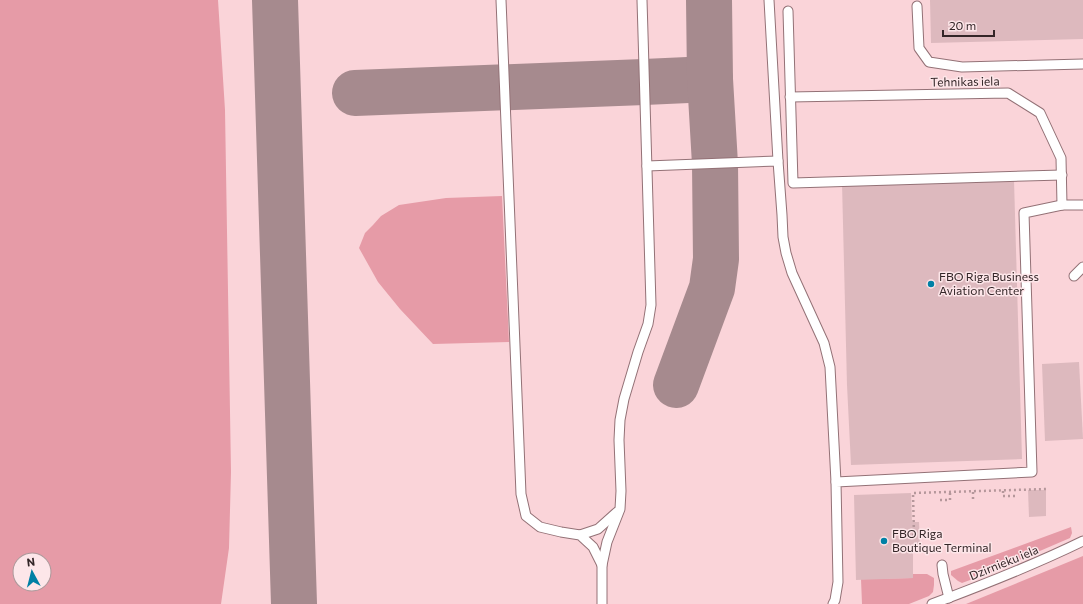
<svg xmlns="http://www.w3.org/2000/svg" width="1083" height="604" font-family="Commissioner,sans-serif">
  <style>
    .green { fill: #e69ba7; fill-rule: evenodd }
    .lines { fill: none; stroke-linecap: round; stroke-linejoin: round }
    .taxiway { stroke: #a68a8e; stroke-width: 46 }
    .building { fill: #ddb9be }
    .lane-casing { stroke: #937176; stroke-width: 11 }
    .path { stroke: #b5979b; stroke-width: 2.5; stroke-dasharray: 2 3; stroke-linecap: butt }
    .lane { stroke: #fff; stroke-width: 9 }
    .poi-dot { fill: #0080a5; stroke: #fde6e9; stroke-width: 1.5 }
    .labels { text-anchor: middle; stroke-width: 3; stroke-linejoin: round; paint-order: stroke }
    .street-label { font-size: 12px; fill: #332527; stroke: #fde6e9 }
    .poi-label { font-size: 12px; fill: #332527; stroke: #fde6e9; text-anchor: start }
  </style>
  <rect width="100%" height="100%" fill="#fad4d9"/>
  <g class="green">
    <path d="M 0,0 L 218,0 L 225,110 L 231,472 L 229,548 L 221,604 L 0,604 ZM 20,560 L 44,560 L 44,584 L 20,584 Z"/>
    <path d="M 502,196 L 509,342 L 433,344 L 400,309 L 378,282 L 359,248 L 365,233 L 373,225 L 381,216 L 399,205 L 446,198 Z"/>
    <path d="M 1071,527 L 1072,533 L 1070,538 L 989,573 L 962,583 L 958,581 L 951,575 L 951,571 Z"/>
    <path d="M 1083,556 L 1083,604 L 966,604 Z"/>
    <path d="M 913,574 L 927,574 L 934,578 L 934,585 L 933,592 L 929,596 L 909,604 L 862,604 L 861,579 L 913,578 Z"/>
  </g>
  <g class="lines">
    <g class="taxiway">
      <path d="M 275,0 L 294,604"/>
      <path d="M 355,93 L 644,82 L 710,79"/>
      <path d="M 676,385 L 712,288 L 716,259 L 715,164 L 710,79 L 709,0"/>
    </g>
  </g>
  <g class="building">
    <path d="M 930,0 L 1083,0 L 1083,39 L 931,43 Z"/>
    <path d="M 1014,180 L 1022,459 L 851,465 L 847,385 L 842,183 Z"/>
    <path d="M 1079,362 L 1083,439 L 1045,441 L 1042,364 Z"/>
    <path d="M 1028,490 L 1046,490 L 1046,516 L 1029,517 Z"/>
    <path d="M 911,493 L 912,522 L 919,522 L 920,547 L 913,547 L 913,578 L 856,580 L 854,495 Z"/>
  </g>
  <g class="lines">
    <g class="lane-casing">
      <g id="lane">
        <path d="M 501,0 L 521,494 L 526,516 L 540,527 L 561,532 L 580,535 L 593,547 L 602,565"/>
        <path d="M 769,0 L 778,161"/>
        <path d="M 917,6 L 919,48 L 929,62 L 962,67 L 1083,64"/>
        <path d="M 788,11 L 793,183 L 1062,175"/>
        <path d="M 790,97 L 1008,93 L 1040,113 L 1061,158 L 1062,205 L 1083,205"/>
        <path d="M 647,166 L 778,161 L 782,215 L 783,237 L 786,253 L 792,273 L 824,343 L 830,367 L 836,482"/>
        <path d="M 1074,276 L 1083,267"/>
        <path d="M 580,535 L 598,529 L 617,512"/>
        <path d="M 942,565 L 943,574 L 949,598"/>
        <path d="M 602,604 L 602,565 L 607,542 L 620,509 L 621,491 L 619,440 L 620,420 L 624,399 L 638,352 L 648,324 L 651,305 L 642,0"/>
        <path d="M 833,604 L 835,600 L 838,582 L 836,482 L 1032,472 L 1024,213 L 1062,205"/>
        <path d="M 932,604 C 983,585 1034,565 1083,541"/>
      </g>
    </g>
    <g class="path">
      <path d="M 1003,491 L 1003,496 L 1015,496"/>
      <path d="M 973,492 L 973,499 L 976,499"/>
      <path d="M 940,500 L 950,500 L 950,492"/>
      <path d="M 912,535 L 914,535 L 913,493 L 1047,489"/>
    </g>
    <use href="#lane" class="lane"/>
  </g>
  <g class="poi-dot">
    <circle cx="931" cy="284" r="4"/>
    <circle cx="884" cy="541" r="4"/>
  </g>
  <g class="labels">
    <g class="street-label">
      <text transform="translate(965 82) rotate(-1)" y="4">Tehnikas iela</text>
      <text transform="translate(1004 563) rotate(-22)" y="4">Dzirnieku iela</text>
    </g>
    <g class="poi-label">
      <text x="939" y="281">FBO Riga Business<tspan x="939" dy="14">Aviation Center</tspan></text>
      <text x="892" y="538">FBO Riga<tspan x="892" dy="14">Boutique Terminal</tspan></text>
    </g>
  </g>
  <g transform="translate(32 572) rotate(353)"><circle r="19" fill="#fde6e9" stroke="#ac999b"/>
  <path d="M0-3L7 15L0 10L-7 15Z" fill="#0080a5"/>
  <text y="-6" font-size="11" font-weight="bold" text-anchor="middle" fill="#332527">N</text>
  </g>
  <path d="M943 30v6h51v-6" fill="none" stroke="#332527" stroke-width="2"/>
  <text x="949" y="30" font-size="12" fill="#332527" stroke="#fde6e9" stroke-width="3" paint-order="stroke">20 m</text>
</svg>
